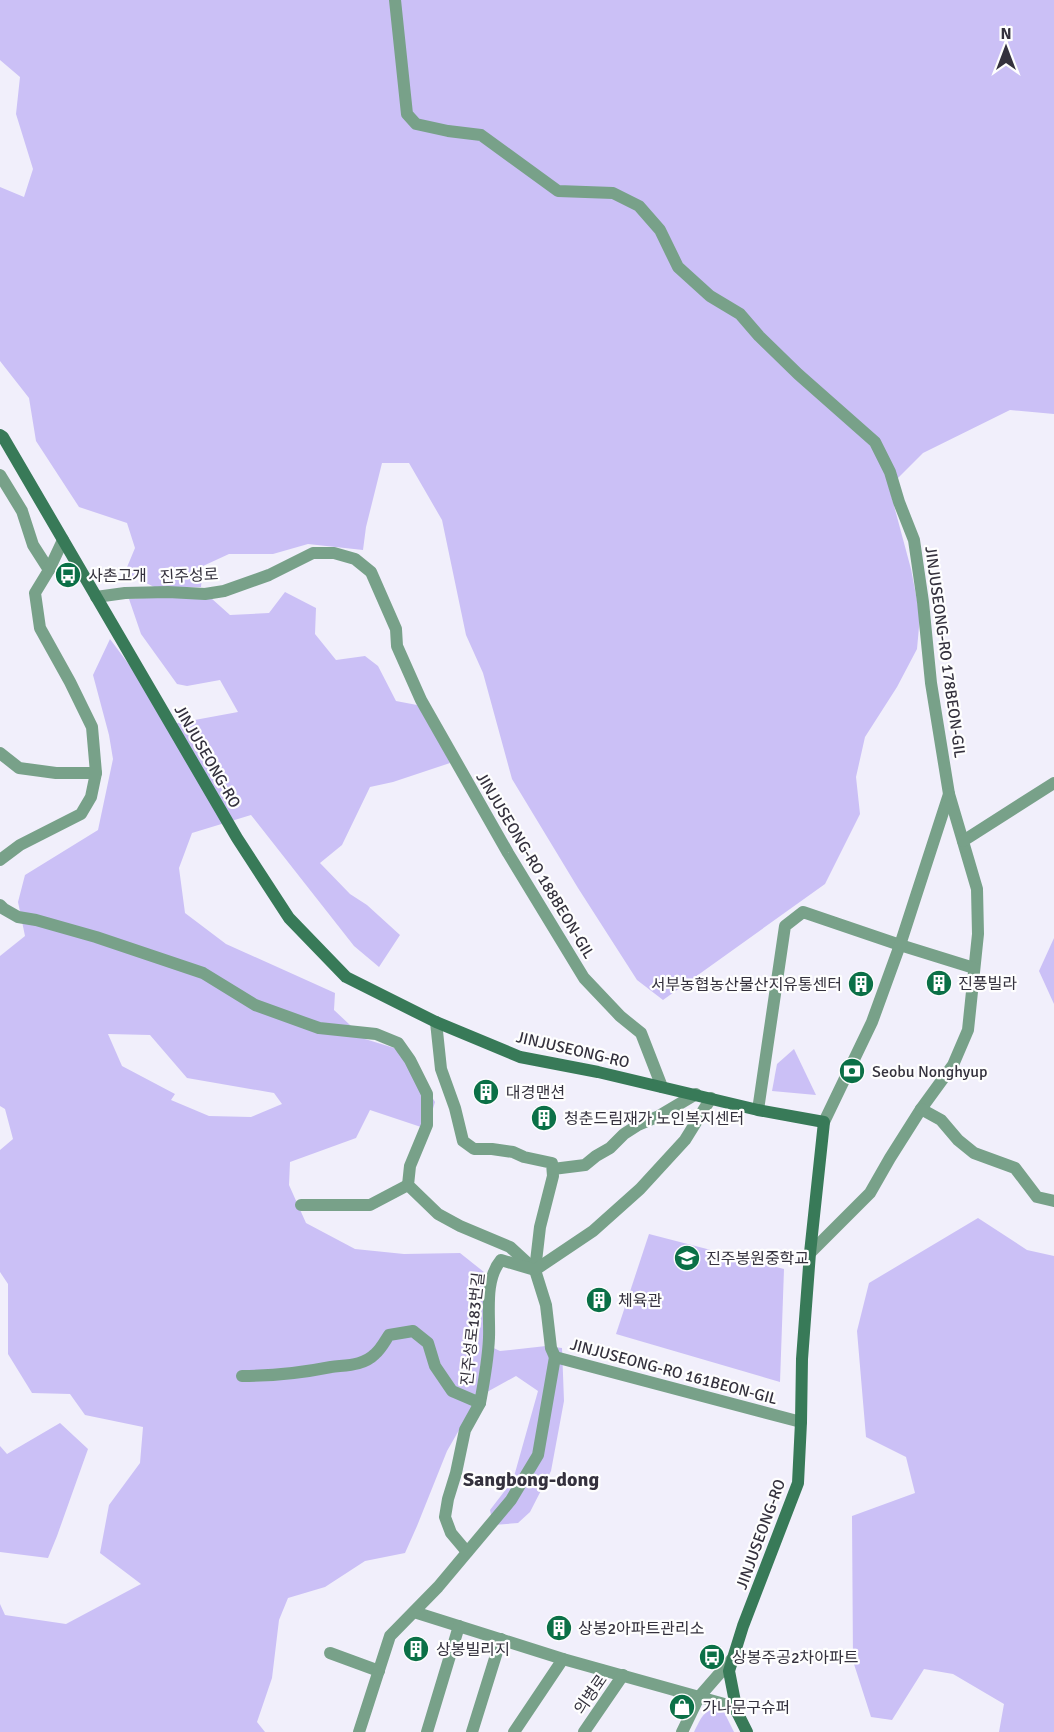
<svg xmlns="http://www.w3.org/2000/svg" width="1054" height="1732" font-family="Signika,'Noto Sans KR',sans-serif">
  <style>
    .green { fill: #cbc0f6; fill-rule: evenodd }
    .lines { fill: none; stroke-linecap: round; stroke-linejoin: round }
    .minor { stroke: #78a189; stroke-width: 12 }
    .secondary { stroke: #387a58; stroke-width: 12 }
    .labels { text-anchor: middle; stroke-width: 4.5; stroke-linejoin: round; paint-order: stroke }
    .poi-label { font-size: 16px; fill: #34313d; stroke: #fefefe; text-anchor: start }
    .street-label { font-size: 16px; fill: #34313d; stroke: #fefefe }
    .quarter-label { font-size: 20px; font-weight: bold; fill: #34313d; stroke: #fefefe }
  </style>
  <rect width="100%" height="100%" fill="#f1effb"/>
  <g class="green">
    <path d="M 0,0 L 1054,0 L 1054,414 L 1010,410 L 923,453 L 889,487 L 911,569 L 920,616 L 917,649 L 897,687 L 865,737 L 856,777 L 860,814 L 825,884 L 663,1000 L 637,980 L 578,888 L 512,779 L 483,673 L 466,635 L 442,520 L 409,463 L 382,463 L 366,527 L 363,550 L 308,544 L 273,554 L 229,554 L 203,566 L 201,587 L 156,588 L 125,572 L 135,548 L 127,523 L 79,507 L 36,441 L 29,398 L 0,361 L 0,187 L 24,197 L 33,169 L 16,114 L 20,77 L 0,60 Z"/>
    <path d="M 285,592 L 316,608 L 315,634 L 336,660 L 365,656 L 378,666 L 396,701 L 417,705 L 426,717 L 450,763 L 393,782 L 370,787 L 342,845 L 320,863 L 350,894 L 367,905 L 400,935 L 379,967 L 354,946 L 251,815 L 192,833 L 179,868 L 185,913 L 226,944 L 335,993 L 334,1010 L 365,1039 L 404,1051 L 435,1102 L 427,1129 L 370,1110 L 356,1138 L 290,1162 L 289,1185 L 306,1223 L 355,1249 L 404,1254 L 460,1253 L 494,1280 L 485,1344 L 500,1351 L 546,1346 L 562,1348 L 564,1401 L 551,1471 L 530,1512 L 518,1523 L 493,1525 L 490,1510 L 513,1480 L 538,1391 L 516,1376 L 478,1397 L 447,1451 L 417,1526 L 405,1553 L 365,1561 L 325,1587 L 288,1598 L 279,1620 L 272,1678 L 257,1722 L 265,1732 L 0,1732 L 0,1604 L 5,1615 L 66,1624 L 141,1584 L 100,1553 L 109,1505 L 140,1463 L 143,1427 L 85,1415 L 70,1394 L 32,1393 L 8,1354 L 8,1284 L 0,1272 L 0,1150 L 13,1139 L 5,1109 L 0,1106 L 0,956 L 25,936 L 18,902 L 25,875 L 98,830 L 113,759 L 109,735 L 93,675 L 110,639 L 173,724 L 238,712 L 220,680 L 187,686 L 177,684 L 141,634 L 129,599 L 158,597 L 211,598 L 230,615 L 269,613 ZM 108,1034 L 150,1035 L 187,1078 L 274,1093 L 282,1104 L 251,1117 L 209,1116 L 171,1100 L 175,1094 L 122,1066 Z"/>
    <path d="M 1054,938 L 1054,1004 L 1039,971 Z"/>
    <path d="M 794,1049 L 816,1095 L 772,1091 L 777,1064 Z"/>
    <path d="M 978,1218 L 1027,1250 L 1054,1256 L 1054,1732 L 999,1732 L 1004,1704 L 953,1674 L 924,1669 L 892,1720 L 871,1717 L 853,1661 L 852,1516 L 915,1493 L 906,1457 L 866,1437 L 857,1331 L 869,1283 Z"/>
    <path d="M 649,1234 L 784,1269 L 780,1382 L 616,1334 Z"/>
    <path d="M 60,1423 L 88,1449 L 57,1536 L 48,1558 L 0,1552 L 0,1446 L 7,1454 Z"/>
    <path d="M 718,1708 L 724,1712 L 734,1732 L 694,1732 C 701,1719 702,1711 718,1708 Z"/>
  </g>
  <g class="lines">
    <g class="minor">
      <path d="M 395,0 L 407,114 L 416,124 L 448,131 L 481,135 L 558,191 L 613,193 L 639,206 L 660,230 L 678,267 L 710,296 L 740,314 L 759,336 L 798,374 L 875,442 L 890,472 L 899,502 L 914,540 L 923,602 L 931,683 L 949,794 L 977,889 L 978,934 L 968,1030 L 953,1065 L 921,1109 L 890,1158 L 870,1193 L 810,1253"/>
      <path d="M 0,475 L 22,511 L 33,545 L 49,570"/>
      <path d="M 96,597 L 125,593 L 168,592 L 205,594 L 224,591 L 269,575 L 313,553 L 334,553 L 355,559 L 371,572 L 396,629 L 397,646 L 421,700 L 508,853 L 584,978 L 620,1016 L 641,1033 L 662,1087"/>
      <path d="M 0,753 L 19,768 L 56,773 L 96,773"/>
      <path d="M 963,841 L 1054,783"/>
      <path d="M 0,860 L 20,845 L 81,814 L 91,797 L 96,773 L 92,727 L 70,682 L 40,628 L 35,593 L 49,570 L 63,540"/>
      <path d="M 0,905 L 4,909 L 18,917 L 36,920 L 96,937 L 203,973 L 255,1005 L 319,1028 L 376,1034 L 398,1043 L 410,1060 L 427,1094 L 427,1125 L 410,1166 L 408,1185 L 438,1214 L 460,1226 L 510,1247 L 535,1270"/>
      <path d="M 436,1022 L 441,1069 L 455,1108 L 463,1141 L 474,1149 L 492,1149 L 513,1152 L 524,1157 L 552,1163 L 553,1176 L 540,1227 L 535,1270 L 546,1305 L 551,1348 L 555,1357 L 801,1422"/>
      <path d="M 921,1109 L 941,1120 L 958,1140 L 974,1153 L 1015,1168 L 1037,1197 L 1054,1201"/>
      <path d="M 758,1110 L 785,926 L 803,912 L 900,945 L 974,968"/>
      <path d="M 824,1122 L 872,1022 L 900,945 L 949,794"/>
      <path d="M 553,1169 L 585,1165 L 596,1156 L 610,1148 L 624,1134 L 638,1125 L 659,1116 L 696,1094"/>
      <path d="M 301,1205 L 370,1205 L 408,1185"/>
      <path d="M 242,1376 C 272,1376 301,1373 331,1367 C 346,1365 363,1366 375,1354 C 381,1349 385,1341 389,1335 L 413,1331 L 428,1343 L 435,1366 L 452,1391 L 480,1403 C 484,1382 488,1360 489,1338 C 490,1313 484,1280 501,1260 L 535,1270 L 593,1231 L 640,1189 L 685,1140 L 711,1098"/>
      <path d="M 467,1552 L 451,1533 L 445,1517 L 448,1499 L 456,1473 L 465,1430 L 480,1403"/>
      <path d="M 414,1612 L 563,1659 L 735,1707 L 737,1712"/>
      <path d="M 330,1653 L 379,1671"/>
      <path d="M 359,1732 L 390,1636 L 438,1587 L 511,1500 L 538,1455 L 555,1357"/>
      <path d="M 427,1732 L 459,1626"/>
      <path d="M 472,1732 L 501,1639"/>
      <path d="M 514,1732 L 563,1659"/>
      <path d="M 584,1732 L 623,1675"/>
      <path d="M 682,1732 L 699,1697 L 733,1658"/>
    </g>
    <path class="secondary" d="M 0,435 L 3,437 L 237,838 L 289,918 L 346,977 L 436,1022 L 520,1057 L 598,1072 L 758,1110 L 824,1122 L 810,1253 L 802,1359 L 801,1422 L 798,1483 L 743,1626 L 729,1671 L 737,1712 L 747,1732"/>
  </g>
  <defs>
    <g id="bus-disc" transform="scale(1.35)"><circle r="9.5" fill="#0b7047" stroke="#fefefe"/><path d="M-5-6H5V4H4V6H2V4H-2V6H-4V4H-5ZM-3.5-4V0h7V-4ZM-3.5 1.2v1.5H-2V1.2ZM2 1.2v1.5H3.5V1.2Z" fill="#fff"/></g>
    <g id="building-disc" transform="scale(1.35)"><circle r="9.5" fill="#0b7047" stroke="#fefefe"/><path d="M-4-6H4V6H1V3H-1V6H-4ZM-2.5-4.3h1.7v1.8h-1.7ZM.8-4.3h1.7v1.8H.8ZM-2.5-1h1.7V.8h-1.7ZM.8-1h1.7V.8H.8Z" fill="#fff"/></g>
    <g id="bank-disc" transform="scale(1.35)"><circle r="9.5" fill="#0b7047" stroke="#fefefe"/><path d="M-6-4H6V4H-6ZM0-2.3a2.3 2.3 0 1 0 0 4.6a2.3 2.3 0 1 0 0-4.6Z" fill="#fff"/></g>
    <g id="school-disc" transform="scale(1.35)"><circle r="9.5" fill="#0b7047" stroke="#fefefe"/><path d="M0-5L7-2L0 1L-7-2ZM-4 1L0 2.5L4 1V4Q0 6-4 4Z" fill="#fff"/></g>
    <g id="shop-disc" transform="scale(1.35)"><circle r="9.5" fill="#0b7047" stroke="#fefefe"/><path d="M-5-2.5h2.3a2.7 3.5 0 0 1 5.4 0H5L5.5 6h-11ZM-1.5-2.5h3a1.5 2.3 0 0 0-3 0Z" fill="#fff"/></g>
  </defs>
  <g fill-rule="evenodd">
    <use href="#bus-disc" x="68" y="575"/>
    <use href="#building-disc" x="939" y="983"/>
    <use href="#building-disc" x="861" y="984"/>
    <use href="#bank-disc" x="852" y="1071"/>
    <use href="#building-disc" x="486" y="1092"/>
    <use href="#building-disc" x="544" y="1118"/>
    <use href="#school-disc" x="687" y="1258"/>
    <use href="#building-disc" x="599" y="1300"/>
    <use href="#building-disc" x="559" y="1628"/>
    <use href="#building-disc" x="416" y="1649"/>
    <use href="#bus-disc" x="712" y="1657"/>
    <use href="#shop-disc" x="682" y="1707"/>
  </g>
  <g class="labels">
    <g class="poi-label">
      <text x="88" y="581">사촌고개</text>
      <text x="958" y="989">진풍빌라</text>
      <text x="842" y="990" text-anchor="end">서부농협농산물산지유통센터</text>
      <text x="872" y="1077">Seobu Nonghyup</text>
      <text x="506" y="1098">대경맨션</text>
      <text x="564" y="1124">청춘드림재가 노인복지센터</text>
      <text x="706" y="1264">진주봉원중학교</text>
      <text x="618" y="1306">체육관</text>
      <text x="578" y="1634">상봉2아파트관리소</text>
      <text x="436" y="1655">상봉빌리지</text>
      <text x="732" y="1663">상봉주공2차아파트</text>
      <text x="702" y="1713">가나문구슈퍼</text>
    </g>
    <g class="street-label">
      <text transform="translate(189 575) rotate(-3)" y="6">진주성로</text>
      <text transform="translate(946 652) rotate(82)" y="6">JINJUSEONG-RO 178BEON-GIL</text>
      <text transform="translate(208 756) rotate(60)" y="6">JINJUSEONG-RO</text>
      <text transform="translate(536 865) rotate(59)" y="6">JINJUSEONG-RO 188BEON-GIL</text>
      <text transform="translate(573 1049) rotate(13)" y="6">JINJUSEONG-RO</text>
      <text transform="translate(472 1329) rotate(-84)" y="6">진주성로183번길</text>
      <text transform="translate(674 1371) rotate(15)" y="6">JINJUSEONG-RO 161BEON-GIL</text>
      <text transform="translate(760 1534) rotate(-70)" y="6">JINJUSEONG-RO</text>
      <text transform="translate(590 1694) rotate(-55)" y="6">의병로</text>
    </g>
    <g class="quarter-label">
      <text x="531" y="1486">Sangbong-dong</text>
    </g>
  </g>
  <g transform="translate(1006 48)" stroke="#fefefe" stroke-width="4.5" paint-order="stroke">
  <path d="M0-4.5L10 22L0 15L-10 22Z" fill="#34313d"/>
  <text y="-9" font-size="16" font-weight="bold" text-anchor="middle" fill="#34313d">N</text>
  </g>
</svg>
